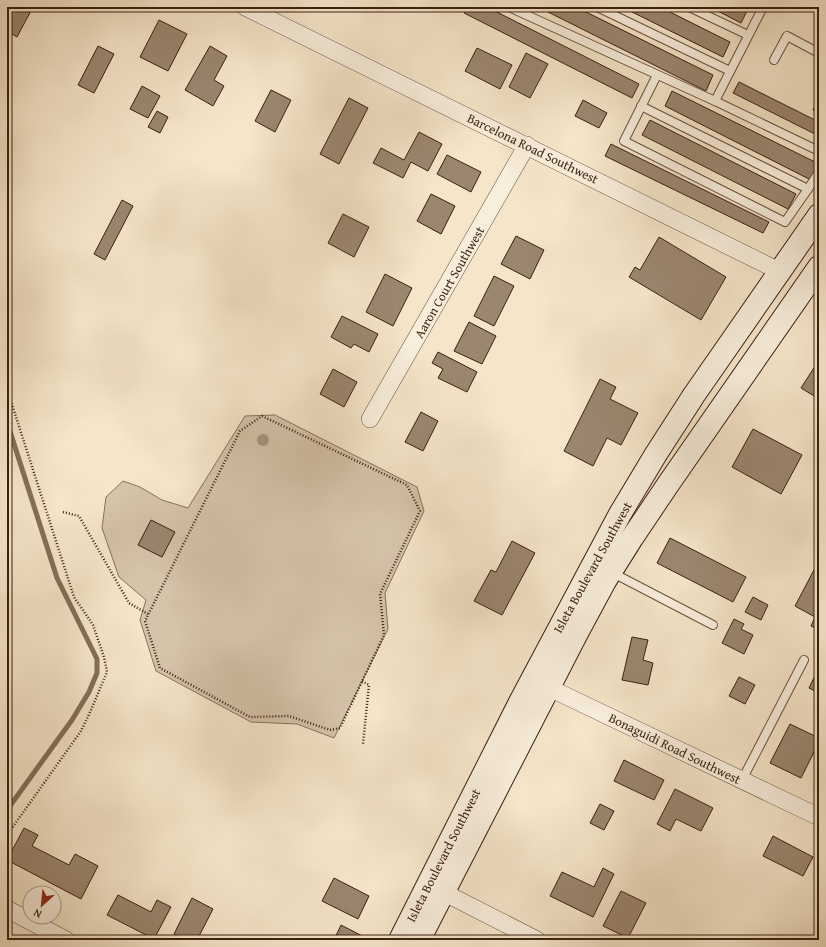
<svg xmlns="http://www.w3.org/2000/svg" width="826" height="947" font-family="'Gentium Book Plus',serif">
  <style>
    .green { fill: #d5c3aa; stroke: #88715d }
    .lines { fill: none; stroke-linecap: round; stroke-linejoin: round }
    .stream { stroke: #846e59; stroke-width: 5 }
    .building { fill: #9b8670; stroke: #3a1f10 }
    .lane-casing { stroke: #69503e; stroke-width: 10 }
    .street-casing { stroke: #69503e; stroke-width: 18 }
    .secondary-casing { stroke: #3a1f10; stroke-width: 24 }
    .path { stroke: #3a1f10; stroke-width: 2.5; stroke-dasharray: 1 2; stroke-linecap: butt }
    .lane { stroke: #f8eedc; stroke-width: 8 }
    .street { stroke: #f8eedc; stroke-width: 17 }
    .secondary { stroke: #f8eedc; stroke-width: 22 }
    .tree { fill: #a7937d }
    .labels { text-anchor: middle; stroke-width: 3; stroke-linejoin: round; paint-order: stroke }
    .street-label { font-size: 13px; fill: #3a1f10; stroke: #f8eedc }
  </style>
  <rect width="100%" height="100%" fill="#f5e5c9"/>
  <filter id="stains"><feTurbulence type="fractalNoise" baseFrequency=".005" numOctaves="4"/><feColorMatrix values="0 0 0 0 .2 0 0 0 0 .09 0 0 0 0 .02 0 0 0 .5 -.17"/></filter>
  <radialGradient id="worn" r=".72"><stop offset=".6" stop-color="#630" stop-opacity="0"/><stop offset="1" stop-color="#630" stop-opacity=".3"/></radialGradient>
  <path class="green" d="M 275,415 L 417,487 L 424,511 L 385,593 L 388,629 L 334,738 L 297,724 L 251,722 L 156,671 L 140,620 L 146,600 L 119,577 L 102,528 L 106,497 L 123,481 L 140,487 L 162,500 L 188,508 L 245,416 Z"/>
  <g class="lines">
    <path class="stream" d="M 7,422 L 57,578 L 97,659 L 97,673 L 89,692 L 72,720 L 7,810"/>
  </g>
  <g class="building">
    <path d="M 7,7 L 33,7 L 17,37 L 9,32 L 7,37 Z"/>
    <path d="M 467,7 L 487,7 L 639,84 L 632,98 L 464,13 Z"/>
    <path d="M 538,7 L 576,7 L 713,75 L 706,91 Z"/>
    <path d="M 622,7 L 660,7 L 730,42 L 723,57 Z"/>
    <path d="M 710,7 L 749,7 L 741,23 Z"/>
    <path d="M 159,20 L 187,34 L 168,71 L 140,57 Z"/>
    <path d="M 98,46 L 114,54 L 94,93 L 78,85 Z"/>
    <path d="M 210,46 L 227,56 L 214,80 L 224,86 L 213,106 L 185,90 Z"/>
    <path d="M 477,48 L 512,65 L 500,89 L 465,71 Z"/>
    <path d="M 526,53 L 548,64 L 530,98 L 509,87 Z"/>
    <path d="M 739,82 L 819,122 L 819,136 L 733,93 Z"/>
    <path d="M 142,86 L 160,96 L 148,118 L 130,109 Z"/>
    <path d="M 271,90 L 291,100 L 275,132 L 255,121 Z"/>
    <path d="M 672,91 L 819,164 L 811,180 L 665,106 Z"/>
    <path d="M 349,98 L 368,108 L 339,164 L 320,154 Z"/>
    <path d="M 819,99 L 819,113 L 813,110 Z"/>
    <path d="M 583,100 L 607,113 L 599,128 L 575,116 Z"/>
    <path d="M 157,111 L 168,117 L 160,133 L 148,127 Z"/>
    <path d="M 650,120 L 796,194 L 788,209 L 642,135 Z"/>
    <path d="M 419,132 L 442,144 L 428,171 L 411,162 L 403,178 L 373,163 L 381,148 L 404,160 Z"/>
    <path d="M 611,144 L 769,222 L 763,233 L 605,156 Z"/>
    <path d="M 447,155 L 481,172 L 471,192 L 437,174 Z"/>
    <path d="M 431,194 L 455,206 L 441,234 L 417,221 Z"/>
    <path d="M 122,200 L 133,206 L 105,260 L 94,254 Z"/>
    <path d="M 343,214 L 369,227 L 354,257 L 328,243 Z"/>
    <path d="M 516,236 L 544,250 L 530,279 L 501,264 Z"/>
    <path d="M 659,237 L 726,277 L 701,320 L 629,277 L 635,267 L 640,270 Z"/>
    <path d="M 385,274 L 412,288 L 393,326 L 366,312 Z"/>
    <path d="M 494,276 L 514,286 L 494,326 L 474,316 Z"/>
    <path d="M 342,316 L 378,334 L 369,352 L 354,344 L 351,348 L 331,337 Z"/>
    <path d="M 469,322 L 496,336 L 482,364 L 454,351 Z"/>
    <path d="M 438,352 L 477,372 L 467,392 L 438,378 L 443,369 L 432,363 Z"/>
    <path d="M 819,360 L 819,399 L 801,388 Z"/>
    <path d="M 333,369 L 357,382 L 344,407 L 320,394 Z"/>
    <path d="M 600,379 L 616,387 L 610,399 L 638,413 L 621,445 L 607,438 L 593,466 L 564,451 Z"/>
    <path d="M 421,412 L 438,421 L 423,451 L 405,442 Z"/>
    <path d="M 753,429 L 802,455 L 781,494 L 732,467 Z"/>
    <path d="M 151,520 L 175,532 L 162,557 L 138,545 Z"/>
    <path d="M 670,538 L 746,577 L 733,602 L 657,563 Z"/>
    <path d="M 512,541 L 535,553 L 502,615 L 474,601 L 491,570 L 496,572 Z"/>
    <path d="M 815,568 L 819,570 L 819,630 L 811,626 L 815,617 L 795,606 Z"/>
    <path d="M 753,597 L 768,605 L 761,620 L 745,612 Z"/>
    <path d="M 734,619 L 744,624 L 741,629 L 753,635 L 744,654 L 722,643 Z"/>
    <path d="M 632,637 L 648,640 L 643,660 L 653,663 L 648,685 L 622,680 Z"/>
    <path d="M 819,667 L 819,693 L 809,688 Z"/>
    <path d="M 739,677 L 755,685 L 745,704 L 729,696 Z"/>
    <path d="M 790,724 L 819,738 L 819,742 L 801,778 L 770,763 Z"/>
    <path d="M 624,760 L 664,780 L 654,800 L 614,781 Z"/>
    <path d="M 675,789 L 713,808 L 701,831 L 676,819 L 670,831 L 657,824 Z"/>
    <path d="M 600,804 L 614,811 L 604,830 L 590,823 Z"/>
    <path d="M 24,828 L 38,835 L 32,846 L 69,865 L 75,854 L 98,866 L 81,899 L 7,860 Z"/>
    <path d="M 773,836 L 813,857 L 803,876 L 763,856 Z"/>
    <path d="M 603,868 L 614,874 L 593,917 L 550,896 L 562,872 L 594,887 Z"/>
    <path d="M 334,878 L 369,896 L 358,919 L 322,901 Z"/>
    <path d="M 621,891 L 646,903 L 628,938 L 603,926 Z"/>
    <path d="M 118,895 L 151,912 L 157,900 L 171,907 L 154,939 L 107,915 Z"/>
    <path d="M 192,898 L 213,909 L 197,940 L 187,940 L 174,934 Z"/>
    <path d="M 341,925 L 370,940 L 334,940 Z"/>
  </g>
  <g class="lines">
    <g class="lane-casing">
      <g id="lane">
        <path d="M 509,7 L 715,101 L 763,7"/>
        <path d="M 597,7 L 730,71"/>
        <path d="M 689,7 L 748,35"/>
        <path d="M 774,60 L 787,36 L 819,53"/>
        <path d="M 657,75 L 624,141 L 785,222 L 808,189 L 819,172"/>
        <path d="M 715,101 L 819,151"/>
        <path d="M 641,106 L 808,189"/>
        <path d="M 611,572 L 713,625"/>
        <path d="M 742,780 L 804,660"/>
      </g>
    </g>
    <g class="street-casing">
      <g id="street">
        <path d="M 245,7 L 779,271"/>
        <path d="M 370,419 L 527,145"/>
        <path d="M 537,682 L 819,817"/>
        <path d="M 433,887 L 537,940"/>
        <path d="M 7,909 L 66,940"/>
      </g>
    </g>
    <g class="secondary-casing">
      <g id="secondary">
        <path d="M 400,940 L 520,702 L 620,514 L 656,454 L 694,395 L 819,215"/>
        <path d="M 419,940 L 577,633 L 605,581 L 632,538 L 669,483 L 819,267"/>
      </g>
    </g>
    <g class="path">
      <path d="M 7,389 L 74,597 L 93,625 L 104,657 L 107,672 L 91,710 L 81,731 L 7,835"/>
      <path d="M 262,416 L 407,485 L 420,511 L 380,594 L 384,635 L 340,728 L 330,730 L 289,716 L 250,717 L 160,668 L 145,621 L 240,431 Z"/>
      <path d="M 63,512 L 79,516 L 129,603 L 148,614"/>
      <path d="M 362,681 L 369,685 L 363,744"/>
    </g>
    <use href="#lane" class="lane"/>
    <use href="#street" class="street"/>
    <use href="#secondary" class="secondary"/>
  </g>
  <circle class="tree" cx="263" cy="440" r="6"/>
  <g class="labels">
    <g class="street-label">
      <text transform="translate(533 148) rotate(26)" y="5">Barcelona Road Southwest</text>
      <text transform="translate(449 282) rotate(-60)" y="5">Aaron Court Southwest</text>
      <text transform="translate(592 567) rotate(-61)" y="5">Isleta Boulevard Southwest</text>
      <text transform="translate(675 748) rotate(26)" y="5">Bonaguidi Road Southwest</text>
      <text transform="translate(443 855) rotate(-63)" y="5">Isleta Boulevard Southwest</text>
    </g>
  </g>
  <rect width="826" height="947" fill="none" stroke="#f5e5c9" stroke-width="24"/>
  <rect x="8" y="8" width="810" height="931" fill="none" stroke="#3a1f10" stroke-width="2"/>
  <rect x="12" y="12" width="802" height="923" fill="none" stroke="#3a1f10"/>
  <g transform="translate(42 905) rotate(207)"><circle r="19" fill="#f8eedc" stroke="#ac9b8a"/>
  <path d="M0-3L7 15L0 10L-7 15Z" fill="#8f2418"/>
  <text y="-6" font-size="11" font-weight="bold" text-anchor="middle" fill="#3a1f10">N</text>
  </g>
  <rect width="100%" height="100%" filter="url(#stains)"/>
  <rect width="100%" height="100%" fill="url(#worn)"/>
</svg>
